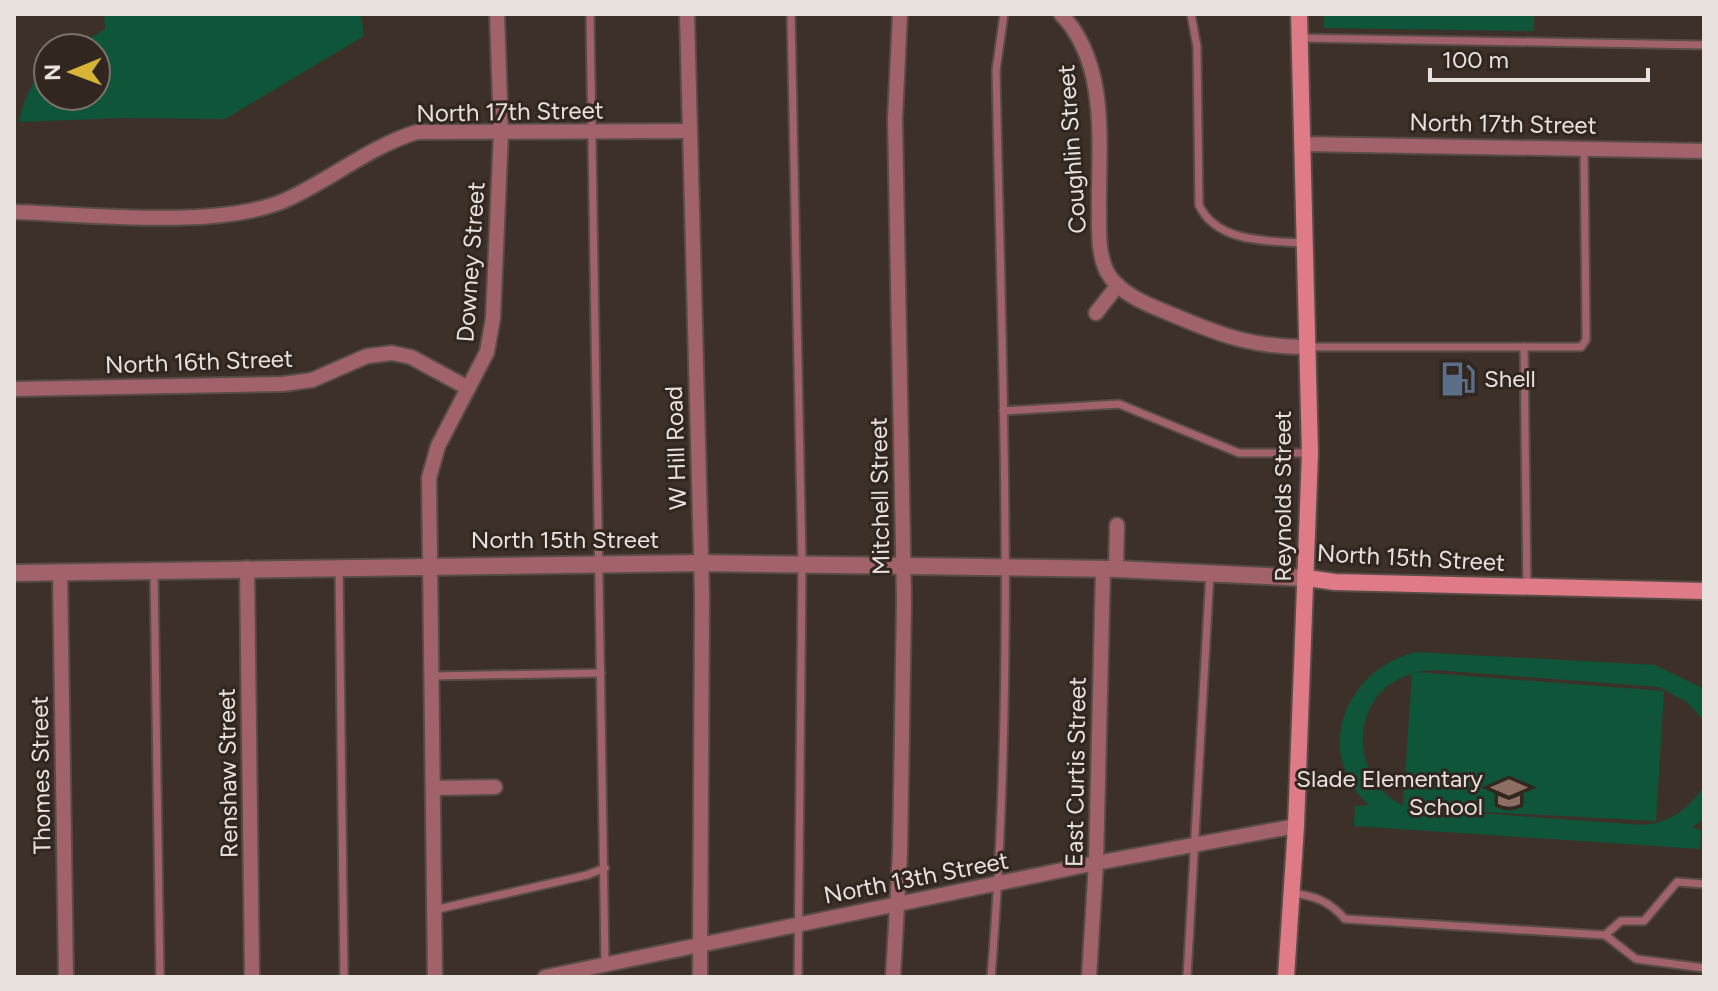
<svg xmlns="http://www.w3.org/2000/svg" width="1718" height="991" font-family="Figtree,sans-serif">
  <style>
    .green { fill: #0f5539; fill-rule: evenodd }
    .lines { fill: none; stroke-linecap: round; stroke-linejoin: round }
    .service-casing { stroke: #584c46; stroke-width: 11 }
    .minor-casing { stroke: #584c46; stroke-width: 18 }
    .tertiary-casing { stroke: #584c46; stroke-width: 20 }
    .secondary-casing { stroke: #584c46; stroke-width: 20 }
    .service { stroke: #a16269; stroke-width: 7 }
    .minor { stroke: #a16269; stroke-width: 14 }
    .tertiary { stroke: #a16269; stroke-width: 16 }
    .secondary { stroke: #df7a87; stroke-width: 16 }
    .labels { text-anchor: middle; stroke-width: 6; stroke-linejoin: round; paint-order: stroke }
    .street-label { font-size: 24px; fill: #e9e1dd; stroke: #312720 }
    .poi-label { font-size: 24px; fill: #e9e1dd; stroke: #312720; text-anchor: start }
  </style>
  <rect width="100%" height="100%" fill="#3c3029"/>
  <g class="green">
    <path d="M 104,14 L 361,14 L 364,36 L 225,119 L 122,118 L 20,122 C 19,105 34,86 39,69 L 48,64 L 48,96 L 96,96 L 96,48 L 74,48 L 105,29 Z"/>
    <path d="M 1324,14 L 1534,14 L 1534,31 L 1324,28 Z"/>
    <path d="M 1416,652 L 1655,665 L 1704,689 L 1704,721 L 1687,702 L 1659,687 L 1434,670 L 1416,672 L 1664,691 L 1656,821 L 1407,808 L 1644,825 C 1671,822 1690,808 1704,786 L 1704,818 L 1692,828 L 1701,830 L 1700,849 L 1354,826 L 1355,806 L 1369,805 C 1311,752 1346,669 1416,652 ZM 1412,674 L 1403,805 L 1403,806 C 1347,778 1349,691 1412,674 Z"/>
  </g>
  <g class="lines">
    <g class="service-casing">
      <g id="service">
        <path d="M 590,14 L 605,964"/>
        <path d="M 791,14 L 802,565 L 798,977"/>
        <path d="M 1191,14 L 1197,47 L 1199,205 C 1216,242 1266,241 1303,243"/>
        <path d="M 1302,38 L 1704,45"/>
        <path d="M 1309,347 L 1581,347 L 1586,340 L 1586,329 L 1584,149"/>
        <path d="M 1524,347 L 1527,587"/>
        <path d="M 1003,411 L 1119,404 L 1239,453 L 1310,453"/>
        <path d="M 339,567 L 344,977"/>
        <path d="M 154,571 L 160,977"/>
        <path d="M 432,676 L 601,673"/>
        <path d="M 1292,893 C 1315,896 1329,901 1345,919 L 1605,935 L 1636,959 L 1704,968"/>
        <path d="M 434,910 L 587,875 L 605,868"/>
        <path d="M 1605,935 L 1621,921 L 1644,921 L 1677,882 L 1704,884"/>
        <path d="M 991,977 C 1016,675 1002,372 996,70 L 1004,14"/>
        <path d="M 1187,977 L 1210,572"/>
      </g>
    </g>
    <g class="minor-casing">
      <g id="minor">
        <path d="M 687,14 L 702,596 L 700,977"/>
        <path d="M 1061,14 C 1110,65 1098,146 1099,212 C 1099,231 1098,254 1107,272 C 1120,296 1154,307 1178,317 C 1225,337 1255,347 1307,347"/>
        <path d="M 1302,144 L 1704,151"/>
        <path d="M 14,212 C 89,214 221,230 288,199 C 333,178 369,147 417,132 L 690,131"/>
        <path d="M 1096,313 L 1118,285"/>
        <path d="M 14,389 L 283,384 L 312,380 L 367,356 L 392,353 L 411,357 L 468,388"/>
        <path d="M 247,568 L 252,977"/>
        <path d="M 1116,569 L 1117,525"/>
        <path d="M 60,572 L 66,977"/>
        <path d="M 433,788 L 495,787"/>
        <path d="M 435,977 L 429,478 L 438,446 L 487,352 L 493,318 L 501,132 L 497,14"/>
        <path d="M 545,977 L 1096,863 L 1296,826"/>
        <path d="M 893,977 L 900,853 L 904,600 L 895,119 L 900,14"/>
        <path d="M 1089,977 L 1096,863 L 1103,569"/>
      </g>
    </g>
    <g class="tertiary-casing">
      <path id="tertiary" d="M 14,573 L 701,563 L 1116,569 L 1307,578"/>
    </g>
    <g class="secondary-casing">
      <g id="secondary">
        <path d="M 1307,578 L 1335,582 L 1704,591"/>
        <path d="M 1286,977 L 1296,826 L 1310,453 L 1299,14"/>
      </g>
    </g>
    <use href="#service" class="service"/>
    <use href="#minor" class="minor"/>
    <use href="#tertiary" class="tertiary"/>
    <use href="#secondary" class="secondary"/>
  </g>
  <defs>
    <g id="fuel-bare" transform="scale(2.76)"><path d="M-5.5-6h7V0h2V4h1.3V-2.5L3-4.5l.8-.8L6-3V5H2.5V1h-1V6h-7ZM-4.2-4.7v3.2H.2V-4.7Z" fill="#5c6f8a" stroke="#312720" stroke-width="2.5" paint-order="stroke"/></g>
    <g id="school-bare" transform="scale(2.76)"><path d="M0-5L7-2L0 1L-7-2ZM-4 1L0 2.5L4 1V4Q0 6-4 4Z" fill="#8d6e63" stroke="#312720" stroke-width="2.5" paint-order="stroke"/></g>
  </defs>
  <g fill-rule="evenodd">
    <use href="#fuel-bare" x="1458" y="379"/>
    <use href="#school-bare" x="1509" y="793"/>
  </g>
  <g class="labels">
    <g class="street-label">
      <text transform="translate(510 112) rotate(-1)" y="8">North 17th Street</text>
      <text transform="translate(1503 124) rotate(1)" y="8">North 17th Street</text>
      <text transform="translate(1072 149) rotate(-94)" y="8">Coughlin Street</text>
      <text transform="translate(471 262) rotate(-86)" y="8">Downey Street</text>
      <text transform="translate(199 362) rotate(-2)" y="8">North 16th Street</text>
      <text transform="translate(676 448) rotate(-92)" y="8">W Hill Road</text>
      <text transform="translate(880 496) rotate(-91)" y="8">Mitchell Street</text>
      <text transform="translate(1283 496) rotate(-90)" y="8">Reynolds Street</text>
      <text x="565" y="548">North 15th Street</text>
      <text transform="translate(1411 558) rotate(3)" y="8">North 15th Street</text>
      <text transform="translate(1076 772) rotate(-89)" y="8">East Curtis Street</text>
      <text transform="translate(228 773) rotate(-91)" y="8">Renshaw Street</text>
      <text transform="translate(41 775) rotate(-91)" y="8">Thomes Street</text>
      <text transform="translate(916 878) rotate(-11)" y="8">North 13th Street</text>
    </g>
    <g class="poi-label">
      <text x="1484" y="387">Shell</text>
      <text x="1483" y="787" text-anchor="end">Slade Elementary<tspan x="1483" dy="28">School</tspan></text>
    </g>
  </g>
  <rect width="1718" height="991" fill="none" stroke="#e9e1dd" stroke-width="32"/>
  <g transform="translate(72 72) rotate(269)"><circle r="38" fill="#312720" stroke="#7b716c" stroke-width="2"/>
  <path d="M0-6L14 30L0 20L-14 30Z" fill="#d6b534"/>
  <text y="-12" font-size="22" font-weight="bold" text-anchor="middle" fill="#e9e1dd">N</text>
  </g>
  <path d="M1430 68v12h218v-12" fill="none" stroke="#e9e1dd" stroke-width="4"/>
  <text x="1442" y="68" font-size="24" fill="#e9e1dd" stroke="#312720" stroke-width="6" paint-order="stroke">100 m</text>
</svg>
